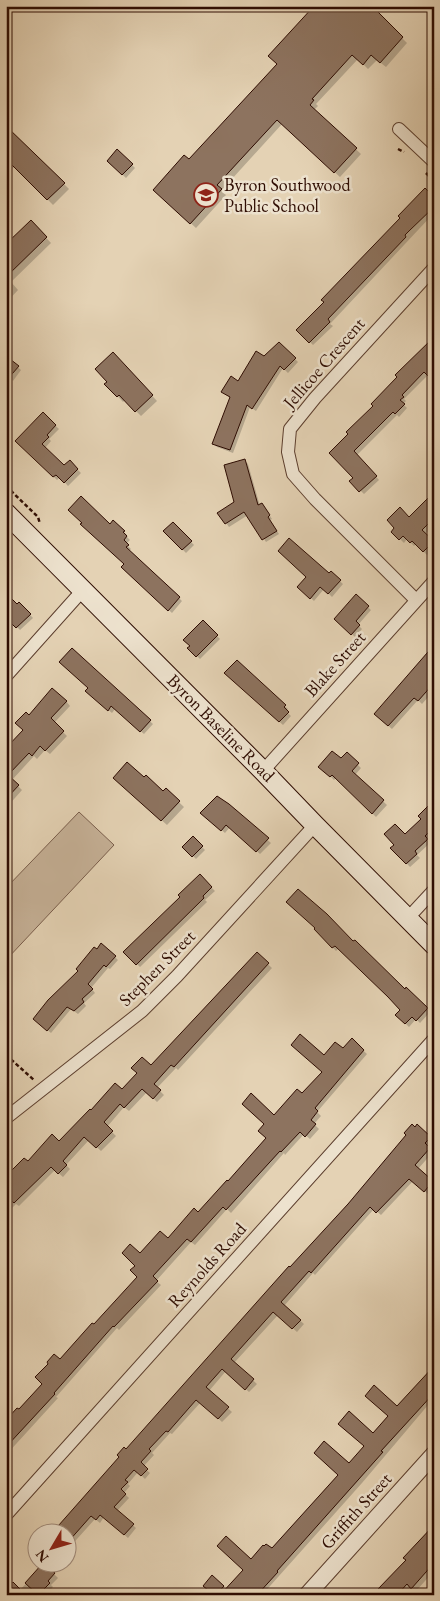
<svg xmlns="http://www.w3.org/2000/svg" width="440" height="1601" font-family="'EB Garamond',serif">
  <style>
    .green { fill: #c5b096; stroke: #7a5e4c }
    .shadow { fill: #0003 }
    .building { fill: #8d735f; stroke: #2e0c02 }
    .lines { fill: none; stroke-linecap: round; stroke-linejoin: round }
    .minor-casing { stroke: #5c3e2e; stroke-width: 14 }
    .tertiary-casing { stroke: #5c3e2e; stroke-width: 18 }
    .secondary-casing { stroke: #2e0c02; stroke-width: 21 }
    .path { stroke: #2e0c02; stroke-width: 2.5; stroke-dasharray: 4 2.5; stroke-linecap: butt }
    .minor { stroke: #ede2ce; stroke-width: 12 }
    .tertiary { stroke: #ede2ce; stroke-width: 16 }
    .secondary { stroke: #ede2ce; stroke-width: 19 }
    .labels { text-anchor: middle; stroke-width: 5; stroke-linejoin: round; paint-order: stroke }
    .poi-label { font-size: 18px; fill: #2e0c02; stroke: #ede2ce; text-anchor: start }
    .street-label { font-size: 18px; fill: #2e0c02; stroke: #ede2ce }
  </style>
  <rect width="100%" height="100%" fill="#e4d2b4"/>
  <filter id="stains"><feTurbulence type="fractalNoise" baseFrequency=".004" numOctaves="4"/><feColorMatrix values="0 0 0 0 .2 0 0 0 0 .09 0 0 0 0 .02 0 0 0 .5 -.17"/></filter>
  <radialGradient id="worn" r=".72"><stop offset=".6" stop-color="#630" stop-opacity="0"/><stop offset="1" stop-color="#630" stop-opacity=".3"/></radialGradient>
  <path class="green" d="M 79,812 L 114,845 L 6,960 L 6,888 Z"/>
  <g class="shadow">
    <path d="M 399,35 L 407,43 L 386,67 L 377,60 L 368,69 L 358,59 L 316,104 L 318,106 L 314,110 L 361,154 L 340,177 L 282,124 L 221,191 L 226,195 L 196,228 L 160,195 L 278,64 Z"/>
    <path d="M 6,126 L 69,189 L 53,205 L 15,166 L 6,175 Z"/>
    <path d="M 118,151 L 135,168 L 126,178 L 108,161 Z"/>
    <path d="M 434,198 L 434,213 L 330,324 L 333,326 L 313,345 L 298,330 Z"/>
    <path d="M 31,222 L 51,243 L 11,282 L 18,290 L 6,303 L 6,245 Z"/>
    <path d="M 434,340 L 428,375 L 404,399 L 406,401 L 403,404 L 407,408 L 399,417 L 397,415 L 357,455 L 379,480 L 364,494 L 351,481 L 354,478 L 330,453 Z"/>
    <path d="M 279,343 L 298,362 L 288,373 L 283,368 L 256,411 L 250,407 L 233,453 L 217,447 L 214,444 L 231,398 L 226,395 Z"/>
    <path d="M 113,354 L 157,401 L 141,416 L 125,400 L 123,402 L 106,384 L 108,382 Z"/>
    <path d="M 6,357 L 21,370 L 13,381 L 8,377 Z"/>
    <path d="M 6,414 L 12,420 L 6,425 Z"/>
    <path d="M 43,414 L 59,429 L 49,439 L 51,441 L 45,448 L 64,467 L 70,462 L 81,473 L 68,486 L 60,477 L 57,480 L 17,441 Z"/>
    <path d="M 244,460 L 248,464 L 260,506 L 265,508 L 272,519 L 270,520 L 279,534 L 266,542 L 248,515 L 229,527 L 219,513 L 236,503 Z"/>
    <path d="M 434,495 L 434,526 L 425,534 L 434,543 L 434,548 L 427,555 L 416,544 L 414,546 L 407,539 L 404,543 L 393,532 Z"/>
    <path d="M 113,522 L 127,535 L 126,536 L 130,540 L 126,544 L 131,549 L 129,551 L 182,601 L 172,613 L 123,567 L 126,564 L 110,526 Z"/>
    <path d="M 173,523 L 194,545 L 186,553 L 165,531 Z"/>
    <path d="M 331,573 L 343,584 L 332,597 L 324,589 L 314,601 L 299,587 L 329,575 Z"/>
    <path d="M 356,596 L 371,610 L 358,625 L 362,629 L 355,637 L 336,619 Z"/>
    <path d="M 19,603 L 33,618 L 20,630 L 6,616 Z"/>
    <path d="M 203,622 L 220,639 L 200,659 L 189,648 Z"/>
    <path d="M 72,650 L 153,724 L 144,734 L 115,709 L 112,713 L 90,694 L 89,688 Z"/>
    <path d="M 237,662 L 288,709 L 286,711 L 291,716 L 283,725 L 226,673 Z"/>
    <path d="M 426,691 L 430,695 L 422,704 L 418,700 L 392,729 L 375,714 Z"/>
    <path d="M 66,701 L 70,706 L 54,723 L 67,736 L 50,754 L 45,750 L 37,759 L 34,756 L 12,780 L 22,790 L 7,807 L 6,750 L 24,730 L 29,717 Z"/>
    <path d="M 347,754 L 361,768 L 355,775 L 387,805 L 376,817 L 336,778 L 334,780 L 320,766 L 341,760 Z"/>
    <path d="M 120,783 L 163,793 L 166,790 L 184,807 L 167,825 Z"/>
    <path d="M 217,797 L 271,843 L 260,854 L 230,827 L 225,833 L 202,813 Z"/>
    <path d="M 434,802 L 434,834 L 427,840 L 430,843 L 417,855 L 420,858 L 410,867 L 392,848 L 423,819 Z"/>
    <path d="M 193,838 L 205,850 L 196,859 L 184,847 Z"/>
    <path d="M 200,876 L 215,891 L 205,900 L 207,902 L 140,967 L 125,952 L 182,897 Z"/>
    <path d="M 316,929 L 353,943 L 430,1012 L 420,1023 L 416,1019 L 409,1027 L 397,1015 L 402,1010 L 339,948 L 336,951 Z"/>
    <path d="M 257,954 L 272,968 L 178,1070 L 176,1068 L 157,1088 L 164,1095 L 157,1102 L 147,1092 L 129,1111 L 124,1107 L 107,1127 L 116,1136 L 101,1151 L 89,1140 L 66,1165 L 70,1169 L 63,1177 L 55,1170 L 19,1206 L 16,1204 L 6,1214 L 6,1177 L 59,1142 L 151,1067 Z"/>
    <path d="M 115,957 L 118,960 L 110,969 L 108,968 L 91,988 L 95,993 L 84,1003 L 86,1006 L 78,1014 L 71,1009 L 51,1033 L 38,1022 L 49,1001 Z"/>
    <path d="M 352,1040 L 367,1054 L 317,1112 L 321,1116 L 314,1124 L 319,1129 L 310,1139 L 304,1134 L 285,1155 L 284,1153 L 231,1213 L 227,1209 L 195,1245 L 191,1242 L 156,1281 L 161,1285 L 119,1330 L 117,1328 L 56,1397 L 58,1398 L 6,1455 L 6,1422 L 19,1411 L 43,1384 L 37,1377 L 55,1355 L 61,1361 L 94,1326 L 139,1277 L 136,1266 L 140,1255 L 168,1240 L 198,1213 L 228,1183 L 268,1138 L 274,1117 L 302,1095 L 323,1072 L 324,1056 L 343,1050 Z"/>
    <path d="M 417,1126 L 433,1141 L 428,1147 L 433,1152 L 418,1169 L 434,1183 L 434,1188 L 428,1194 L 413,1181 L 381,1215 L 374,1209 L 315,1275 L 313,1273 L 284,1306 L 304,1324 L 297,1332 L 278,1315 L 234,1363 L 257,1384 L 249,1392 L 226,1371 L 209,1391 L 232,1412 L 222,1422 L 201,1402 L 172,1434 L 170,1433 L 152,1453 L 154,1455 L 143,1467 L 150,1473 L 145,1479 L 138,1472 L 128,1484 L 130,1486 L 124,1493 L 129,1498 L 117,1511 L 136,1528 L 128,1538 L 104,1517 L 100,1523 L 95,1519 L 68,1549 L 68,1534 L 126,1451 L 349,1204 Z"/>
    <path d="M 434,1366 L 434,1398 L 362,1483 L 262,1595 L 215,1595 L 213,1577 L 227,1590 L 245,1570 L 251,1560 L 272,1550 L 349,1465 Z"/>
    <path d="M 434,1527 L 434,1571 L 416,1591 L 411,1587 L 404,1595 L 376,1595 L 407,1560 Z"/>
    <path d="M 44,1564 L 63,1564 L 54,1574 L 58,1578 L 51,1585 L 53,1587 L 46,1595 L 6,1595 L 20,1590 Z"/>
  </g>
  <g class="building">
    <path d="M 314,6 L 372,6 L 403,37 L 380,63 L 371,55 L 363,65 L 352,55 L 312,99 L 314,100 L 310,105 L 357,148 L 334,173 L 277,120 L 217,185 L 222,189 L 190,224 L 153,190 L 184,155 L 189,159 L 277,64 L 268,56 Z"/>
    <path d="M 6,126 L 65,183 L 47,200 L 6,159 Z"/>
    <path d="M 117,149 L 133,164 L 122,175 L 107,161 Z"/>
    <path d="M 425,188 L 434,197 L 434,207 L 409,231 L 405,235 L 406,237 L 328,319 L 330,322 L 309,343 L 296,330 L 324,302 L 321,300 L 400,218 L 398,216 Z"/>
    <path d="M 31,220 L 47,237 L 6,277 L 6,244 Z"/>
    <path d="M 434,337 L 434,382 L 424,372 L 402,395 L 404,397 L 400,400 L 405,404 L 395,414 L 393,412 L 354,451 L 377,476 L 359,492 L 349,481 L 353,478 L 329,453 L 348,434 L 346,432 L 373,406 L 371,404 L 397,377 L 395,375 Z"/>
    <path d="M 279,342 L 296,358 L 284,370 L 280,366 L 252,409 L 247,405 L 230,450 L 212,444 L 230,397 L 221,392 L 231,376 L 238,381 L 256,351 L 264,356 Z"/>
    <path d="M 113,352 L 153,395 L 135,412 L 119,395 L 117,397 L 104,384 L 107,382 L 95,369 Z"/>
    <path d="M 6,356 L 19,366 L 6,381 Z"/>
    <path d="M 43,412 L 56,425 L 47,435 L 49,437 L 42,444 L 64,465 L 70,460 L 78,469 L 64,483 L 56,475 L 53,477 L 15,441 Z"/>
    <path d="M 245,459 L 258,505 L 262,503 L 270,515 L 268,517 L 277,531 L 262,540 L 244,512 L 225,524 L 217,513 L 234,502 L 224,465 Z"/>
    <path d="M 434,492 L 434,518 L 422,530 L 434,541 L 423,552 L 412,541 L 410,543 L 403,536 L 399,540 L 391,532 L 394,528 L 387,520 L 400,507 L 409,517 Z"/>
    <path d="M 81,496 L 110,524 L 113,520 L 125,531 L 123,532 L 127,536 L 124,540 L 129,545 L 126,547 L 180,597 L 168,611 L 121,567 L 124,564 L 80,524 L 82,523 L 68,510 Z"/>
    <path d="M 173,522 L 192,541 L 182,550 L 163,531 Z"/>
    <path d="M 289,538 L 329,573 L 331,571 L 341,580 L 328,594 L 320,587 L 310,599 L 297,587 L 306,577 L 278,551 Z"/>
    <path d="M 6,593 L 17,604 L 19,602 L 31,614 L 16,628 L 6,618 Z"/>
    <path d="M 356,594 L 369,606 L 356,621 L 360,625 L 351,635 L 334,619 Z"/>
    <path d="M 203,620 L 218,635 L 196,657 L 187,648 L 190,646 L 183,640 Z"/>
    <path d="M 434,645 L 434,683 L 418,701 L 414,698 L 388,726 L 374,714 Z"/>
    <path d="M 72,648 L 151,720 L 140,732 L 111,706 L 108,711 L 85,691 L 88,688 L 59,662 Z"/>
    <path d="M 237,660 L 286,705 L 284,707 L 289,712 L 279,722 L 224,673 Z"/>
    <path d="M 52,688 L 67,701 L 51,718 L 64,731 L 45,751 L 40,746 L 32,756 L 29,753 L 8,775 L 19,785 L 6,799 L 6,748 L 23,730 L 15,723 L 26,712 L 29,715 Z"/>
    <path d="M 332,751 L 341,758 L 347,752 L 359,763 L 352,771 L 384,800 L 372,814 L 332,775 L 330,777 L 318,767 Z"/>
    <path d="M 127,762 L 144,777 L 146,775 L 163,791 L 166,788 L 180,801 L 161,821 L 113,778 Z"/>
    <path d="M 217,796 L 229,804 L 269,838 L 256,852 L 226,825 L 221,831 L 200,813 Z"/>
    <path d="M 434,800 L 434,827 L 425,836 L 428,839 L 415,851 L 417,854 L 406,864 L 390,848 L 394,845 L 384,834 L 395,824 L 405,834 L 421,819 L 418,816 Z"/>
    <path d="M 193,836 L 203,846 L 192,857 L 182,847 Z"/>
    <path d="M 200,874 L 212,887 L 203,896 L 204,898 L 136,965 L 123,952 L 180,897 L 178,895 Z"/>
    <path d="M 298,889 L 327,914 L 353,941 L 355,940 L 405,989 L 406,987 L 428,1008 L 416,1021 L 412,1017 L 405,1024 L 395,1015 L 400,1010 L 388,997 L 335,946 L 332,948 L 314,929 L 315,928 L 286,902 Z"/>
    <path d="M 101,943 L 116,956 L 106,967 L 104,965 L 88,984 L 93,989 L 82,999 L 84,1002 L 74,1011 L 67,1007 L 47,1031 L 33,1019 L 48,1000 L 78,971 L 76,969 L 94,947 L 97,949 Z"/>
    <path d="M 257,952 L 269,963 L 174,1067 L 171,1065 L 154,1084 L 161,1090 L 153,1099 L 142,1089 L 124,1108 L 120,1104 L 104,1122 L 113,1131 L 96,1148 L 84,1137 L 63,1161 L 67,1165 L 58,1174 L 51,1167 L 14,1203 L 6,1196 L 6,1176 L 24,1158 L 28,1161 L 52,1134 L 59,1141 L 90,1109 L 91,1110 L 115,1083 L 122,1089 L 137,1073 L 131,1068 L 142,1057 L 151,1065 Z"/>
    <path d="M 300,1034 L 324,1055 L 335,1042 L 343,1048 L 352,1038 L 364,1050 L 315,1108 L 318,1111 L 311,1120 L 316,1124 L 305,1137 L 300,1132 L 281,1152 L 280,1151 L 226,1210 L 223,1207 L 191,1242 L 187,1239 L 153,1276 L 158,1281 L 114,1327 L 113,1326 L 54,1393 L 55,1394 L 6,1447 L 6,1420 L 17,1408 L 19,1409 L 42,1384 L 35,1377 L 48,1364 L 47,1362 L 54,1354 L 60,1359 L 92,1323 L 94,1324 L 137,1277 L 130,1270 L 135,1266 L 122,1253 L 130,1244 L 140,1253 L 160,1231 L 168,1238 L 194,1208 L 198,1212 L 227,1180 L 228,1181 L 266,1138 L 258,1131 L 264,1124 L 242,1104 L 251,1093 L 274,1115 L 297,1089 L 302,1093 L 322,1072 L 291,1045 Z"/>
    <path d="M 412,1124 L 415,1127 L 417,1124 L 431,1137 L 425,1143 L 430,1148 L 415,1165 L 433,1181 L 424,1192 L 409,1179 L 376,1213 L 370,1207 L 311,1273 L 309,1271 L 281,1302 L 301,1320 L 292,1329 L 273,1312 L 231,1359 L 254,1379 L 245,1390 L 222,1369 L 206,1387 L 229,1407 L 218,1419 L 196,1400 L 168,1432 L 166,1431 L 149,1449 L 151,1451 L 141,1462 L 148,1469 L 141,1476 L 134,1470 L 125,1480 L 128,1482 L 121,1489 L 126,1494 L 114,1507 L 134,1524 L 124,1535 L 100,1515 L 96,1520 L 91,1516 L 68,1542 L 68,1534 L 51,1534 L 119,1457 L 117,1455 L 124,1447 L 126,1449 L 289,1266 L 290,1267 L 348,1204 L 406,1135 L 404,1133 Z"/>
    <path d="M 434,1366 L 434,1393 L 381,1451 L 383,1452 L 277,1571 L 278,1572 L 257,1595 L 220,1595 L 243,1570 L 217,1546 L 226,1536 L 251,1559 L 263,1545 L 264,1546 L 266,1544 L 272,1548 L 338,1475 L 314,1453 L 324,1441 L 349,1463 L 364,1446 L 338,1424 L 349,1411 L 373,1433 L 388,1416 L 365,1396 L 374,1385 L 397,1406 Z"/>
    <path d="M 434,1525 L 434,1563 L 411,1589 L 407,1584 L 397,1595 L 385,1595 L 378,1589 L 406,1560 L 403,1558 Z"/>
    <path d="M 42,1564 L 44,1564 L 55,1573 L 48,1581 L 50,1583 L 38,1595 L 25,1583 Z"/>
    <path d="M 212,1575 L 224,1586 L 216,1595 L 214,1595 L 203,1586 Z"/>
    <path d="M 13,1582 L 26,1595 L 6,1595 L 6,1589 Z"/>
  </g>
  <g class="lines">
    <g class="minor-casing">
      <g id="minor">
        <path d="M 399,129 L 434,162"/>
        <path d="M 416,600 L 315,499 L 293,474 L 288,452 L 290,429 L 315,398 L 434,268"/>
        <path d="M 6,676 L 82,591"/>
        <path d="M 263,771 L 434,581"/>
        <path d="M 408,918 L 434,890"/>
        <path d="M 6,1118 L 142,1011 L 177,976 L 315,825"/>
        <path d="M 6,1515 L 434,1039"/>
      </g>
    </g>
    <g class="tertiary-casing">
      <path id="tertiary" d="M 307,1595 L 434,1454"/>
    </g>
    <g class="secondary-casing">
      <path id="secondary" d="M 6,513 L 263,771 L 315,825 L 434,945"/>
    </g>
    <g class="path">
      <path d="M 398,149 L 404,152"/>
      <path d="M 426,173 L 434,181"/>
      <path d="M 6,486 L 38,517 L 40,524"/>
      <path d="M 6,1055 L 34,1080"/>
    </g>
    <use href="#minor" class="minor"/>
    <use href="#tertiary" class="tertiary"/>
    <use href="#secondary" class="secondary"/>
  </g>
  <defs>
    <g id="school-ring" transform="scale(1.25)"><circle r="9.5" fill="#ede2ce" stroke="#8f2418" stroke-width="1.5"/><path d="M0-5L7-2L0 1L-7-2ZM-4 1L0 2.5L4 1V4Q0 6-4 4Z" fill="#8f2418"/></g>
  </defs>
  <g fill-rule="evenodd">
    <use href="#school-ring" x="206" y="195"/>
  </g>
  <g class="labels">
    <g class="poi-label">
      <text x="224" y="191">Byron Southwood<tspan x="224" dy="21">Public School</tspan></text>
    </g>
    <g class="street-label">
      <text transform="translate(324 363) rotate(-49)" y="6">Jellicoe Crescent</text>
      <text transform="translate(335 664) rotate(-48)" y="6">Blake Street</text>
      <text transform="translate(221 728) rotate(45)" y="6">Byron Baseline Road</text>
      <text transform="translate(157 968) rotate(-45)" y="6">Stephen Street</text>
      <text transform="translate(207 1265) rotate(-48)" y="6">Reynolds Road</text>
      <text transform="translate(356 1511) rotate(-48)" y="6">Griffith Street</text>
    </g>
  </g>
  <rect width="440" height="1601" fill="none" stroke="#e4d2b4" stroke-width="25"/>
  <rect x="8" y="8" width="425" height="1586" fill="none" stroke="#2e0c02" stroke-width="2.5"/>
  <rect x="12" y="12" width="415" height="1576" fill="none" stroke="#2e0c02"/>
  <g transform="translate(52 1548) rotate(232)"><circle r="24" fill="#ede2ce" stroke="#a18c7c"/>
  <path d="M0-4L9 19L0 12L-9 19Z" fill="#8f2418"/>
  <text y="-8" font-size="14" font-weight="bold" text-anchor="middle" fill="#2e0c02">N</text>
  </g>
  <rect width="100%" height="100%" filter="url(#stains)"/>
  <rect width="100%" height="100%" fill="url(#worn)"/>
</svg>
